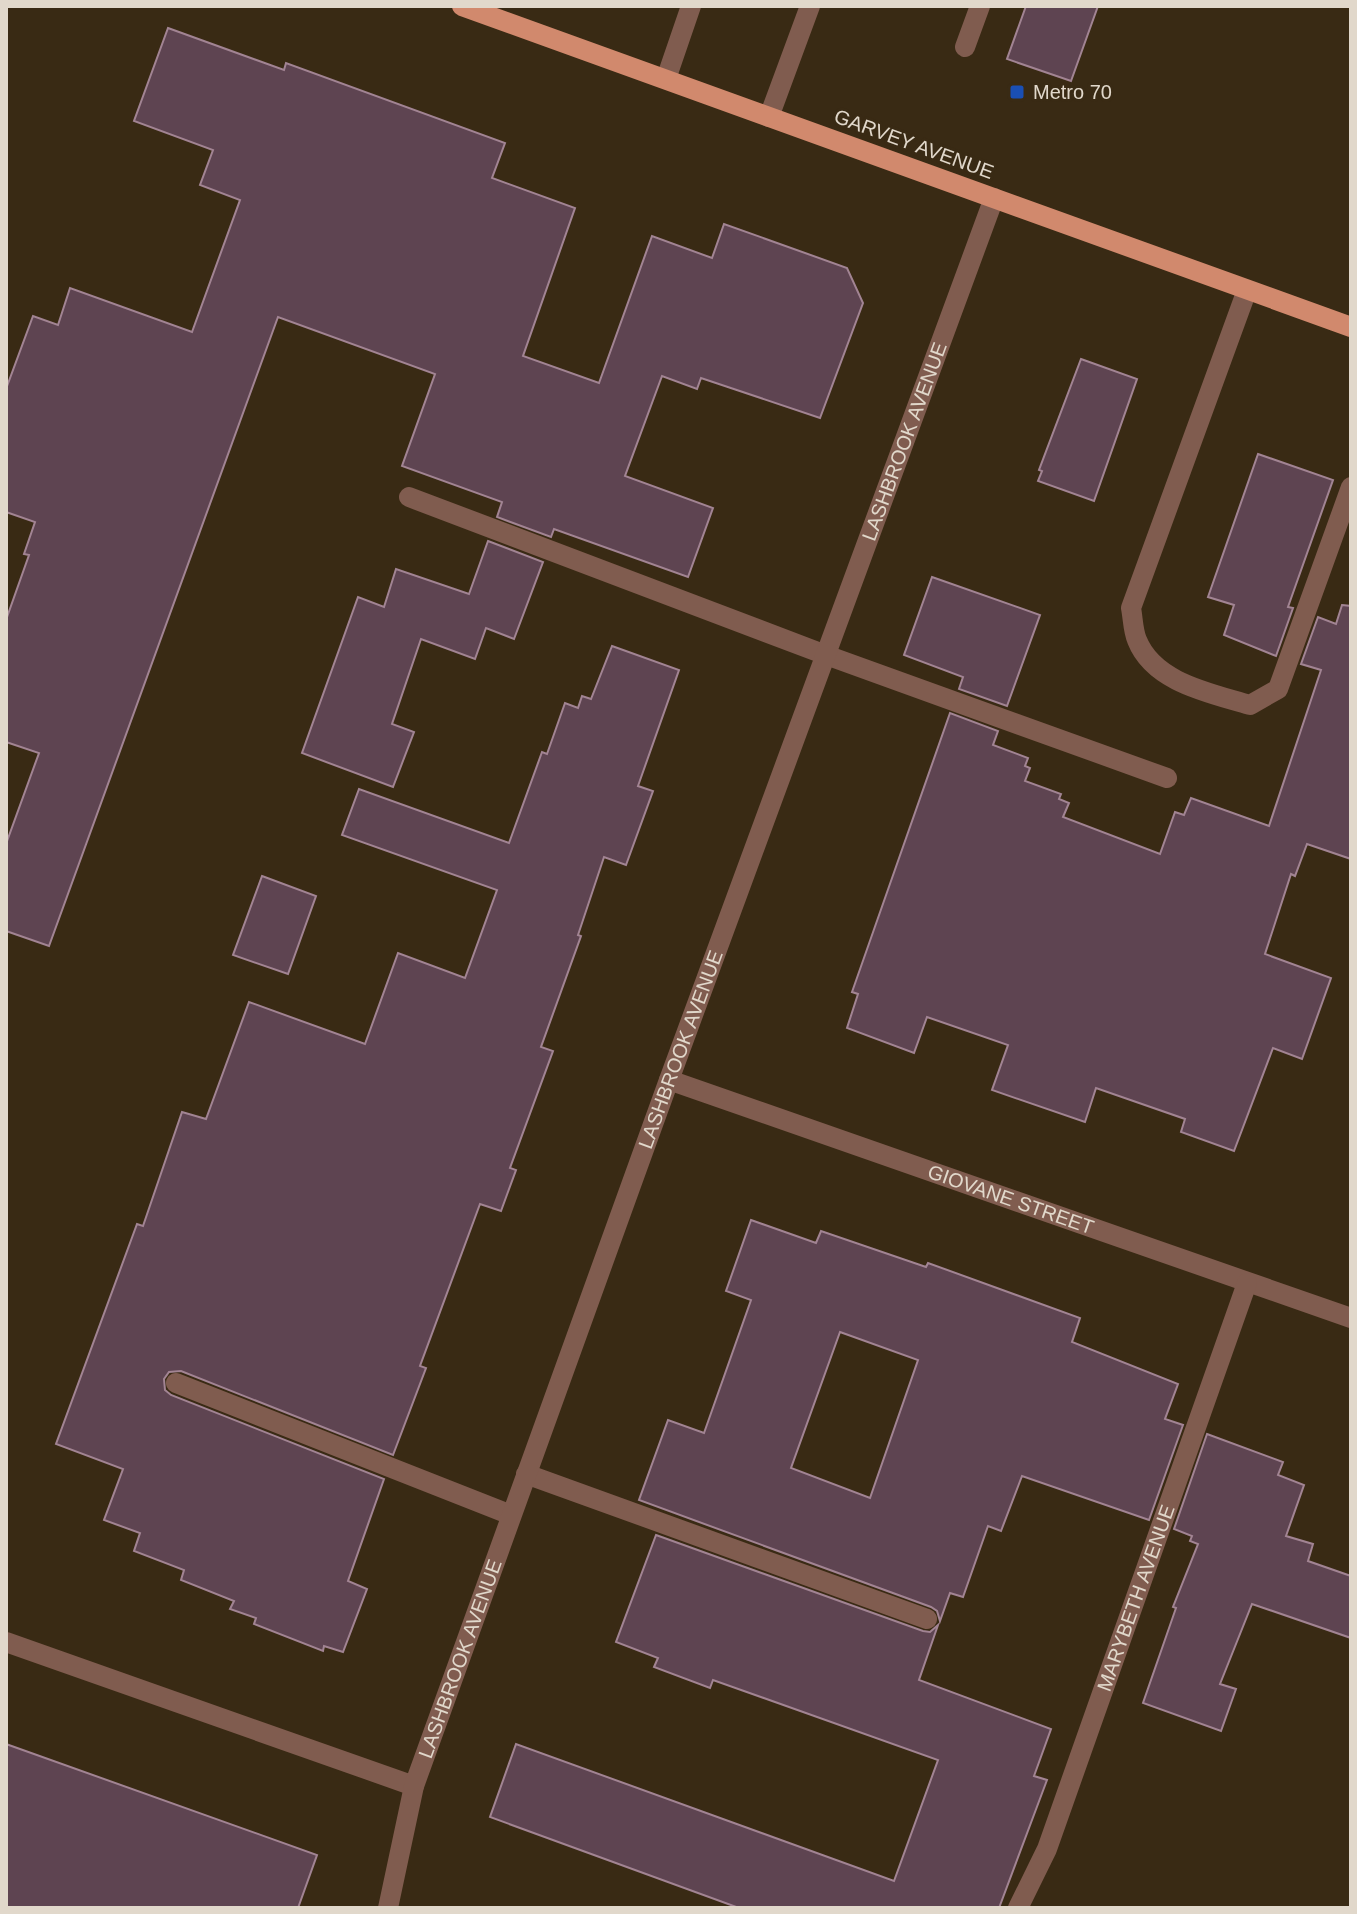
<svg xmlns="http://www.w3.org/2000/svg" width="1357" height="1914" font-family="Arial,sans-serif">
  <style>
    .building { fill: #5e4451; stroke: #a28493; stroke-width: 2; fill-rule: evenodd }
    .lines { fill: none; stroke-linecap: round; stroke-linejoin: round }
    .minor { stroke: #805c4f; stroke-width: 20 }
    .major { stroke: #d1896d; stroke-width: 20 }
    .transit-dot { fill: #1a4fb4; stroke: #392a14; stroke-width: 3 }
    .labels { text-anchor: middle; stroke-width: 6; stroke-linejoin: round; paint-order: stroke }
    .poi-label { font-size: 20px; fill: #e1d8cb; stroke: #392a14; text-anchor: start }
    .street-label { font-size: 20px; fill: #e1d8cb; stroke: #392a14 }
  </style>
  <rect width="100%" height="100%" fill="#392a14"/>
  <g class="building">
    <path d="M 1026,6 L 1098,6 L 1071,81 L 1007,59 Z"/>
    <path d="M 168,28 L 284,70 L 286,63 L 505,143 L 492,178 L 575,208 L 523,356 L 599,383 L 652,236 L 712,258 L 724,224 L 847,268 L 863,303 L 820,418 L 701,378 L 697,389 L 662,376 L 625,476 L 713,508 L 688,577 L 554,529 L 551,537 L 497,517 L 502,502 L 402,466 L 435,374 L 278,317 L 49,946 L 6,931 L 6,844 L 39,753 L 6,742 L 6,620 L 29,555 L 24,554 L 35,522 L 6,512 L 6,389 L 33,316 L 58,325 L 70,288 L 192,332 L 240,200 L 200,185 L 213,150 L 134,121 Z"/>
    <path d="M 1081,359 L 1137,379 L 1094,501 L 1038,481 L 1042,471 L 1039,470 Z"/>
    <path d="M 1258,454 L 1333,480 L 1288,607 L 1293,608 L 1276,656 L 1224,635 L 1234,605 L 1208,597 Z"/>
    <path d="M 488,541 L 543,562 L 514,639 L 486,628 L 475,659 L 421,639 L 392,724 L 414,732 L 393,787 L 302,753 L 358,597 L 384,607 L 396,569 L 469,594 Z"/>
    <path d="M 932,577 L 1040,615 L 1007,706 L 959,689 L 963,677 L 904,655 Z"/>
    <path d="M 1342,605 L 1351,606 L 1351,859 L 1307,844 L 1295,876 L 1291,874 L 1265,954 L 1331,978 L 1302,1059 L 1273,1048 L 1234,1151 L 1181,1132 L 1185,1119 L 1096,1088 L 1085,1122 L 992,1090 L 1008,1045 L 927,1017 L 914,1053 L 847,1028 L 858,994 L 852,992 L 950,713 L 998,731 L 993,745 L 1028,758 L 1025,766 L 1030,768 L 1025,781 L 1061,794 L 1059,799 L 1069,803 L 1063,817 L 1160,854 L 1175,812 L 1184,815 L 1191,798 L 1269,826 L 1321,670 L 1301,664 L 1318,617 L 1336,624 Z"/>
    <path d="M 612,646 L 679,670 L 638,786 L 653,791 L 626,865 L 604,857 L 578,935 L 581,936 L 541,1047 L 553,1051 L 510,1168 L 516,1170 L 501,1211 L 480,1204 L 420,1366 L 426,1368 L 393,1455 L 181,1371 L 169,1372 L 164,1379 L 165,1390 L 171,1395 L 384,1479 L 348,1581 L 367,1589 L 343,1652 L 324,1646 L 323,1651 L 254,1624 L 256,1618 L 230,1609 L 234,1601 L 181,1580 L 184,1570 L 134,1551 L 140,1533 L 104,1520 L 123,1469 L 56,1444 L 137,1224 L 143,1226 L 182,1112 L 206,1119 L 249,1002 L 365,1044 L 398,953 L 465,978 L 497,890 L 342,835 L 359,789 L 509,843 L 542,752 L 547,754 L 565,703 L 578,708 L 582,696 L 591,699 Z"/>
    <path d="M 262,876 L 316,896 L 288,974 L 233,955 Z"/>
    <path d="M 751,1220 L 816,1243 L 821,1231 L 926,1267 L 928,1263 L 1080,1318 L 1072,1342 L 1178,1384 L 1165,1419 L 1183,1425 L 1149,1520 L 1022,1476 L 1001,1531 L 988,1526 L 963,1597 L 950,1593 L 940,1621 L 937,1611 L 931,1607 L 639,1500 L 668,1420 L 704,1433 L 751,1300 L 726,1291 ZM 840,1332 L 918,1360 L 870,1498 L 791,1468 Z"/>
    <path d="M 1207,1434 L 1283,1462 L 1278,1475 L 1304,1485 L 1286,1536 L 1313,1544 L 1308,1561 L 1351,1576 L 1351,1638 L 1252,1604 L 1220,1684 L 1236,1689 L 1221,1731 L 1143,1703 L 1176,1608 L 1173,1607 L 1198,1544 L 1190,1541 L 1192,1536 L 1174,1529 Z"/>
    <path d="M 656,1535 L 923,1631 L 930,1632 L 938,1625 L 919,1680 L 1051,1729 L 1034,1776 L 1047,1780 L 999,1908 L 739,1908 L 490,1817 L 516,1744 L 894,1881 L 938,1760 L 713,1680 L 710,1688 L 654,1667 L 658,1658 L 616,1642 Z"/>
    <path d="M 6,1744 L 317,1855 L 298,1908 L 6,1908 Z"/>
  </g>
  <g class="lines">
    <g class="minor">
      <path d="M 965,47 L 980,6"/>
      <path d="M 666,79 L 691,6"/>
      <path d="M 769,117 L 810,6"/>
      <path d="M 1247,290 L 1131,608 C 1133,618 1133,631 1137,640 C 1154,683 1211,693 1250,705 L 1278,689 L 1351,487"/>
      <path d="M 409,497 L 826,655 L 1167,778"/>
      <path id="s1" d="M 669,1080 L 1351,1318"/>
      <path d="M 176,1383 L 511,1515"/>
      <path d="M 526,1474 L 927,1619"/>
      <path d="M 6,1642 L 414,1786"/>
      <path id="s2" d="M 388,1908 L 414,1786 L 669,1080 L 994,198"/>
      <path id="s3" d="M 1018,1908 L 1047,1849 L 1247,1283"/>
    </g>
    <path class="major" d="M 462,6 L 1351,327"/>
  </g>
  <rect class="transit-dot" x="1009" y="84" width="16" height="16" rx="4"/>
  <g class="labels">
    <g class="poi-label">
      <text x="1033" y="99">Metro 70</text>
    </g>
    <g class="street-label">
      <text transform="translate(914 144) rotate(20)" y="7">GARVEY AVENUE</text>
      <text dy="7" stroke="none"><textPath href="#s2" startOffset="1556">LASHBROOK AVENUE</textPath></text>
      <text dy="7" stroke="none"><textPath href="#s2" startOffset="908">LASHBROOK AVENUE</textPath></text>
      <text dy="7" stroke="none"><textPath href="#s1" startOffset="362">GIOVANE STREET</textPath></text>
      <text dy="7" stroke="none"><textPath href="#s3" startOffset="332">MARYBETH AVENUE</textPath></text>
      <text dy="7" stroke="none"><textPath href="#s2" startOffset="260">LASHBROOK AVENUE</textPath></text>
    </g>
  </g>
  <rect width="1357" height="1914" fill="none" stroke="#e1d8cb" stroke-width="16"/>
</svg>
